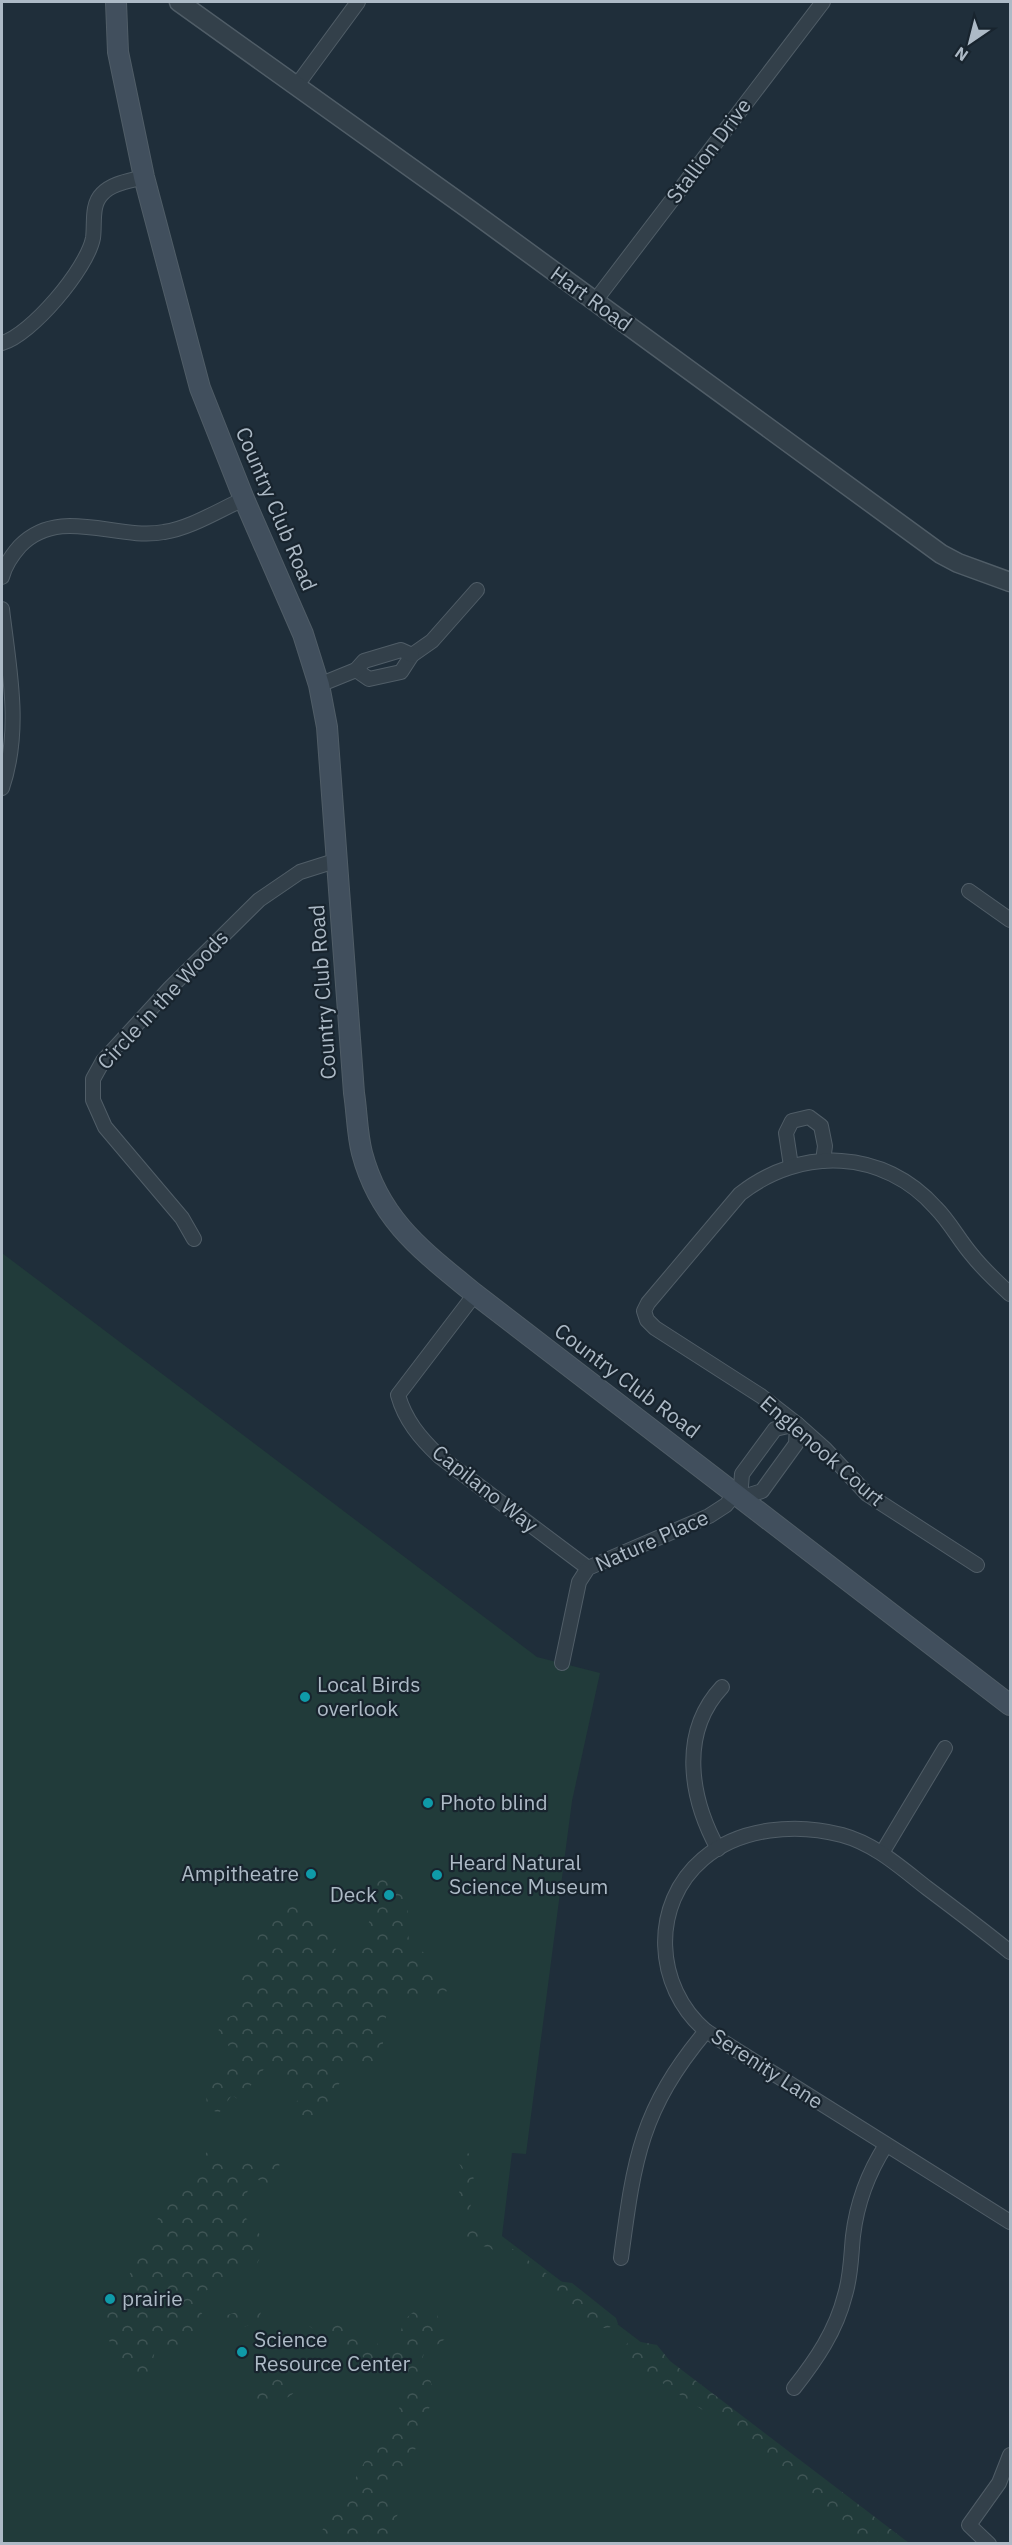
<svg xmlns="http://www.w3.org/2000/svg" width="1012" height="2545" font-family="'IBM Plex Sans',sans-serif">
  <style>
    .green { fill: #213b3a }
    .forest { fill: url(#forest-crowns) }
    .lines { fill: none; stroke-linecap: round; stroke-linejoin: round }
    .minor-casing { stroke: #505d67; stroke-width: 16 }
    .tertiary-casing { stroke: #505d67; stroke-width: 21 }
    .secondary-casing { stroke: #505d67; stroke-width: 22 }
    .minor { stroke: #33404a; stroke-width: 14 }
    .tertiary { stroke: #33404a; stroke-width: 18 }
    .secondary { stroke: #414f5d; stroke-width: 20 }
    .culture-dot { fill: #0f9aa8; stroke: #18242e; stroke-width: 2 }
    .labels { text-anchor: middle; stroke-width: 4.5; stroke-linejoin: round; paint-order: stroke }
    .street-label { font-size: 21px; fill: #adbac6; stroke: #18242e }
    .poi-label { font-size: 21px; fill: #adbac6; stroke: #18242e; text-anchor: start }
  </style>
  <defs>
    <pattern id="forest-crowns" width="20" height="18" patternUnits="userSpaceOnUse" patternTransform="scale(1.5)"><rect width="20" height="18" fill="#213b3a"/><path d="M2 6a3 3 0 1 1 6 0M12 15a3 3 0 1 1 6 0" fill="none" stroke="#3f5555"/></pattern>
  </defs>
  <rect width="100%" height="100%" fill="#1f2e3a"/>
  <path class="green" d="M 2,1253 L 537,1657 L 600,1673 L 572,1801 L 526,2154 L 512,2153 L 502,2236 L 904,2543 L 2,2543 Z"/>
  <g class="forest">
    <path d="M 393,1873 C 415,1888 405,1916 409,1940 L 424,1953 L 424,1972 L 442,1979 L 447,1991 L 439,1996 L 393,1996 C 378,2022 390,2060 369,2081 L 361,2066 L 350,2064 C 337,2085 327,2117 301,2124 L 287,2112 L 301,2097 L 279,2073 L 264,2069 L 239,2100 L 232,2095 L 219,2113 L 207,2108 C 203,2080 221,2075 240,2061 L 218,2032 L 222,2020 L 236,2014 L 242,1989 L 241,1973 L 252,1958 L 263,1920 L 287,1902 C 314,1909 331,1940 343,1962 L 358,1953 L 374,1908 L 373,1888 L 381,1874 Z"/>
    <path d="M 209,2149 L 224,2164 L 241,2166 L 250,2158 L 279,2158 L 280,2182 L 271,2187 L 253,2177 L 240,2211 L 267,2243 L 256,2266 L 191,2298 L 210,2325 L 175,2348 L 155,2350 L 149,2379 L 124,2369 L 100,2323 L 149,2242 L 155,2222 L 179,2193 Z"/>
    <path d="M 466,2153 L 476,2155 L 470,2211 L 461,2215 L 456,2210 L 456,2202 L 465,2175 L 458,2161 Z"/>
    <path d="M 478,2224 L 557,2281 L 572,2283 L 616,2318 L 618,2324 L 608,2328 L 596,2328 L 578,2320 L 550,2288 L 490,2248 L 465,2241 L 461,2236 L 466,2227 Z"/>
    <path d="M 256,2306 L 261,2312 L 259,2318 L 265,2326 L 262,2331 L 251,2325 C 239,2328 228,2329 221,2317 Z"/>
    <path d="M 417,2309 L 424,2314 L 437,2314 L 445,2339 L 437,2345 L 428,2341 L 418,2372 L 406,2381 L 391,2376 L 388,2366 L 390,2345 L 399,2338 L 404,2320 Z"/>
    <path d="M 320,2318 L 374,2336 L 378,2345 L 373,2349 L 380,2359 L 374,2366 L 350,2346 L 318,2333 L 308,2325 L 313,2319 Z"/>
    <path d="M 630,2340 L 657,2345 L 670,2361 L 909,2543 L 857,2543 L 843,2520 L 785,2480 L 734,2431 L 646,2372 L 622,2365 L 625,2346 Z"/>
    <path d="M 289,2367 L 295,2369 L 299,2386 C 288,2404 270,2403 251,2401 L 263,2386 L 260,2380 L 271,2370 L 279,2375 Z"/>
    <path d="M 420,2378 L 430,2379 L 434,2394 L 415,2450 L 387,2486 L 390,2500 L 398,2514 L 390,2529 L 395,2543 L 362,2543 L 348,2535 L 342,2543 L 289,2543 L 312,2543 L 338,2510 L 371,2450 L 394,2427 L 401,2402 Z"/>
  </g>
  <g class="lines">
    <g class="minor-casing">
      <g id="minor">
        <path d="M 297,85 L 358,2"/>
        <path d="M 595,301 L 823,2"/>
        <path d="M 2,343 C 31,335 87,269 93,238 C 95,224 91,205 102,194 C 112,183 130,181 144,177"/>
        <path d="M 2,577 C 5,565 12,555 20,546 C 60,505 116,541 164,532 C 191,528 219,510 244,499"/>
        <path d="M 2,609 C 9,669 22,729 2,788"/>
        <path d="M 356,670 L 369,679 L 401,672 L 412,655 L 432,641 L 477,590"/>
        <path d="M 319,685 L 356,670 L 364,661 L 401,650 L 412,655"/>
        <path d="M 969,891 L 1010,920"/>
        <path d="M 791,1166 L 786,1133 L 792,1121 L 809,1117 L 821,1126 L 825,1146 L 823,1161"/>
        <path d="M 194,1239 L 182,1218 L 105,1127 L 93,1100 L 93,1079 L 103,1061 L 170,988 L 259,900 L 300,872 L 338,860"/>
        <path d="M 475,1294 L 398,1395 C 405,1420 420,1438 439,1456 L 588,1568"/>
        <path d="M 797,1424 L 796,1444 L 762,1491 L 740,1498 L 742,1474 L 775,1429 Z"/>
        <path d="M 977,1565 L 867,1494 L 825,1449 L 797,1424 L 761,1396 L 655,1328 L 647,1320 L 644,1311 L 648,1303 L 740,1194 C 801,1146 884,1149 936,1208 C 950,1222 959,1240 972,1255 C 983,1269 997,1282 1010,1294"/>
        <path d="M 562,1663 L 579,1582 L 588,1568 L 709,1516 L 726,1505 L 735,1494"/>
        <path d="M 718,1849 C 690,1798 679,1733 722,1687"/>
        <path d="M 882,1853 L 945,1748"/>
        <path d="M 1010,1952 C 983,1930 955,1909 927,1888 C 900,1867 875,1844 842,1835 C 797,1823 740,1827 703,1859 C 650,1904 654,1987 706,2031 L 1010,2222"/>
        <path d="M 621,2258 C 634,2160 640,2110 706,2031"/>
        <path d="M 794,2388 C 816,2360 836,2331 845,2295 C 851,2276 851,2256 853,2236 C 857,2202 868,2173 886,2145"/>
        <path d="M 989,2544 L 969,2525 L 999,2483 L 1010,2455"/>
      </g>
    </g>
    <g class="tertiary-casing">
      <path id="tertiary" d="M 179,2 L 470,210 L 941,554 L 958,563 L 1010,582"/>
    </g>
    <g class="secondary-casing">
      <path id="secondary" d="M 116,2 L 118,52 L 144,177 L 200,388 L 244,499 L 303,634 L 319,685 L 327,727 L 354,1093 C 357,1112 357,1134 362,1153 C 380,1221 424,1252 475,1294 L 1010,1705"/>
    </g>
    <use href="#minor" class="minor"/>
    <use href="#tertiary" class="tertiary"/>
    <use href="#secondary" class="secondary"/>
  </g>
  <g class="culture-dot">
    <circle cx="305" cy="1697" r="6"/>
    <circle cx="428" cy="1803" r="6"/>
    <circle cx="311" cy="1874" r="6"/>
    <circle cx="437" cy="1875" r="6"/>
    <circle cx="389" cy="1895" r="6"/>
    <circle cx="110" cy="2299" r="6"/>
    <circle cx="242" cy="2352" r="6"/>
  </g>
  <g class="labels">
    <g class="street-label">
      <text transform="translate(709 151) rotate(-53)" y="7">Stallion Drive</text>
      <text transform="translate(591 299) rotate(36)" y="7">Hart Road</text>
      <text transform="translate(276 509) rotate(67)" y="7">Country Club Road</text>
      <text transform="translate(323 992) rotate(-94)" y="7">Country Club Road</text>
      <text transform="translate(163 1000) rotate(-47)" y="7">Circle in the Woods</text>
      <text transform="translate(627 1381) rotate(37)" y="7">Country Club Road</text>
      <text transform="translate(822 1451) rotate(41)" y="7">Englenook Court</text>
      <text transform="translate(485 1489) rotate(38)" y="7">Capilano Way</text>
      <text transform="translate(652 1541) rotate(-24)" y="7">Nature Place</text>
      <text transform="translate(767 2069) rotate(33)" y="7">Serenity Lane</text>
    </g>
    <g class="poi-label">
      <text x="317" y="1692">Local Birds<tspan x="317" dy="24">overlook</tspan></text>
      <text x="440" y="1810">Photo blind</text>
      <text x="449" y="1870">Heard Natural<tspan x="449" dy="24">Science Museum</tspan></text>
      <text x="299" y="1881" text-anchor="end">Ampitheatre</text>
      <text x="377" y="1902" text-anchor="end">Deck</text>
      <text x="122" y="2306">prairie</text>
      <text x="254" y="2347">Science<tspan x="254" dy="24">Resource Center</tspan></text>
    </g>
  </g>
  <rect width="1012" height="2545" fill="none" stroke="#adbac6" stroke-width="6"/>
  <g transform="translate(970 42) rotate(215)" stroke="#18242e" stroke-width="4.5" paint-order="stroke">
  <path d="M0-4.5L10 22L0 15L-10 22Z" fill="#adbac6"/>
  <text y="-9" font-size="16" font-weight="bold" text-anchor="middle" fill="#adbac6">N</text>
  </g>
</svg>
